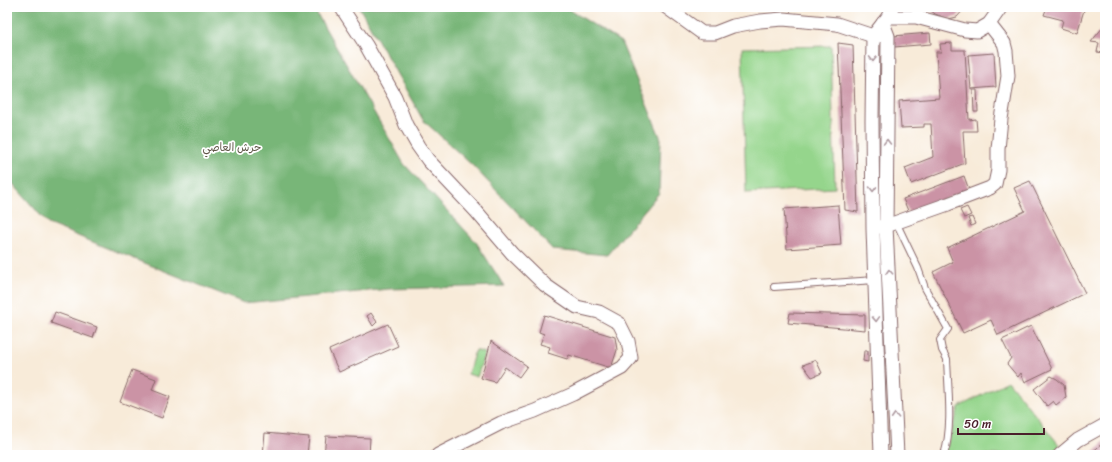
<svg xmlns="http://www.w3.org/2000/svg" width="1112" height="462" font-family="Sriracha,'Playpen Sans Arabic',sans-serif">
  <style>
    .green { fill: #95d58c; stroke: #707a5c }
    .forest { fill: #78b678; stroke: #616a52 }
    .building { fill: #cb93a5 }
    .lines { fill: none; stroke-linecap: round; stroke-linejoin: round }
    .lane-casing { stroke: #876668; stroke-width: 8 }
    .street-casing { stroke: #876668; stroke-width: 15 }
    .lane { stroke: #fff; stroke-width: 6 }
    .street { stroke: #fff; stroke-width: 13 }
    .oneway { stroke: #ae9aa0 }
    .labels { text-anchor: middle; stroke-width: 3.5; stroke-linejoin: round; paint-order: stroke }
    .park-label { font-size: 11px; fill: #605648; stroke: #fff }
  </style>
  <rect width="100%" height="100%" fill="#fff"/>
  <filter id="ink" filterUnits="userSpaceOnUse"><feTurbulence type="fractalNoise" baseFrequency=".025" numOctaves="2"/><feDisplacementMap in="SourceGraphic" scale="8" xChannelSelector="R" yChannelSelector="G"/><feConvolveMatrix kernelMatrix="1 2 1 2 8 2 1 2 1" color-interpolation-filters="sRGB"/></filter>
  <filter id="wash" filterUnits="userSpaceOnUse"><feTurbulence type="fractalNoise" baseFrequency=".012" numOctaves="4" result="noise"/><feDisplacementMap in="SourceGraphic" scale="16" xChannelSelector="R" yChannelSelector="G"/><feGaussianBlur stdDeviation="0.9" result="paint"/><feColorMatrix in="noise" values="0 0 0 0 0 0 0 0 0 0 0 0 0 0 0 0 0 1.4 0 .05"/><feComposite in="paint" operator="in"/></filter>
  <g filter="url(#wash)">
    <rect width="100%" height="100%" fill="#f8ebd9"/>
    <g class="green">
      <path d="M 831,46 L 835,188 L 746,193 L 742,48 Z"/>
      <path d="M 475,350 L 485,353 L 477,377 L 468,374 Z"/>
      <path d="M 1008,381 L 1060,446 L 1050,455 L 944,455 L 959,407 Z"/>
    </g>
    <g class="forest">
      <path d="M 7,7 L 313,7 L 404,164 L 476,242 L 504,286 L 389,289 L 244,303 L 48,224 L 7,177 Z"/>
      <path d="M 359,7 L 566,7 L 570,10 L 621,42 L 661,139 L 659,193 L 607,255 L 553,250 L 473,166 L 423,120 Z"/>
    </g>
    <g id="blocks">
      <g class="building">
        <path d="M 930,7 L 966,7 L 957,17 L 948,19 L 935,14 L 929,9 Z"/>
        <path d="M 1047,7 L 1085,7 L 1077,33 L 1061,28 L 1063,20 L 1044,15 Z"/>
        <path d="M 1103,27 L 1105,27 L 1105,59 L 1102,58 L 1104,53 L 1097,52 L 1099,43 L 1091,42 Z"/>
        <path d="M 930,33 L 931,44 L 894,47 L 893,36 Z"/>
        <path d="M 838,43 L 853,45 L 858,212 L 845,210 Z"/>
        <path d="M 952,43 L 952,50 L 965,50 L 969,120 L 976,119 L 977,131 L 963,131 L 965,163 L 911,184 L 905,168 L 933,157 L 931,124 L 924,124 L 924,127 L 901,128 L 899,101 L 939,98 L 936,52 L 941,52 L 940,44 Z"/>
        <path d="M 994,53 L 996,87 L 971,89 L 968,55 Z"/>
        <path d="M 973,90 L 977,90 L 978,112 L 974,112 Z"/>
        <path d="M 964,176 L 969,190 L 909,213 L 903,199 Z"/>
        <path d="M 1030,181 L 1085,293 L 998,335 L 991,320 L 963,333 L 933,272 L 953,262 L 947,248 L 1025,211 L 1014,188 Z"/>
        <path d="M 838,205 L 841,245 L 787,249 L 784,209 Z"/>
        <path d="M 967,207 L 971,215 L 964,218 L 960,210 Z"/>
        <path d="M 972,217 L 975,224 L 971,226 L 968,218 Z"/>
        <path d="M 55,312 L 97,327 L 93,338 L 51,323 Z"/>
        <path d="M 371,313 L 377,322 L 373,326 L 367,316 Z"/>
        <path d="M 790,313 L 865,315 L 865,330 L 788,323 Z"/>
        <path d="M 544,315 L 615,337 L 617,350 L 611,368 L 569,355 L 567,359 L 548,353 L 550,347 L 540,344 L 544,334 L 539,332 Z"/>
        <path d="M 388,324 L 398,346 L 339,372 L 329,350 Z"/>
        <path d="M 1031,326 L 1052,369 L 1025,382 L 1021,373 L 1018,377 L 1007,364 L 1011,358 L 1002,340 Z"/>
        <path d="M 491,341 L 527,366 L 519,377 L 505,367 L 495,382 L 481,378 Z"/>
        <path d="M 864,351 L 868,351 L 868,362 L 863,361 Z"/>
        <path d="M 816,360 L 822,373 L 812,377 L 803,365 Z"/>
        <path d="M 132,370 L 156,379 L 152,390 L 170,397 L 162,418 L 120,402 Z"/>
        <path d="M 1051,376 L 1057,379 L 1064,385 L 1066,397 L 1056,405 L 1053,401 L 1047,406 L 1034,389 Z"/>
        <path d="M 265,433 L 309,437 L 307,455 L 263,455 Z"/>
        <path d="M 326,436 L 370,438 L 369,455 L 324,455 Z"/>
        <path d="M 1105,441 L 1105,455 L 1089,455 Z"/>
      </g>
    </g>
  </g>
  <g filter="url(#ink)">
    <use href="#blocks" fill-opacity="0" stroke="#876668" stroke-width="1"/>
    <g class="lines">
      <g class="lane-casing">
        <g id="lane">
          <path d="M 896,222 L 918,268 L 925,288 L 948,329 L 940,340 L 942,350 L 947,359 C 948,389 953,427 944,455"/>
          <path d="M 774,287 L 875,280"/>
        </g>
      </g>
      <g class="street-casing">
        <g id="street">
          <path d="M 341,7 L 366,45 L 395,97 L 406,125 L 418,146 L 428,160 L 476,211 L 512,253 L 545,285 L 577,307 L 599,312 L 619,323 L 628,341 L 631,358 L 622,368 L 573,394 L 535,411 L 501,423 L 438,455"/>
          <path d="M 666,7 L 702,33 L 715,33 L 733,26 L 760,21 L 783,19 L 837,24 L 873,36 L 880,36"/>
          <path d="M 888,17 L 916,17 L 965,30 L 977,31 L 989,24 L 1001,7"/>
          <path d="M 883,23 L 888,36 L 886,226 L 897,455"/>
          <path d="M 879,227 L 886,226 L 948,204 L 990,188 L 995,184 L 998,170 L 998,149 L 1001,119 L 1008,76 L 1006,51 L 1004,43 L 989,24"/>
          <path d="M 881,455 L 873,229 L 872,121 L 873,36 L 888,17 L 892,7"/>
          <path d="M 1060,455 L 1078,440 L 1105,425"/>
        </g>
      </g>
      <use href="#lane" class="lane"/>
      <use href="#street" class="street"/>
    </g>
    <defs><path id="oneway-chevron" d="M-2-3.5L2.5 0L-2 3.5" fill="none" stroke-width="1.6" stroke-linecap="round" stroke-linejoin="round"/></defs>
    <g class="oneway">
      <use href="#oneway-chevron" transform="translate(873 59) rotate(91)"/>
      <use href="#oneway-chevron" transform="translate(887 142) rotate(-90)"/>
      <use href="#oneway-chevron" transform="translate(873 189) rotate(89)"/>
      <use href="#oneway-chevron" transform="translate(889 272) rotate(-93)"/>
      <use href="#oneway-chevron" transform="translate(876 319) rotate(88)"/>
      <use href="#oneway-chevron" transform="translate(895 416) rotate(-93)"/>
    </g>
  </g>
  <g class="labels">
    <g class="park-label">
      <text x="232" y="151">حرش العاصي</text>
    </g>
  </g>
  <rect width="1112" height="462" fill="none" stroke="#fff" stroke-width="24"/>
  <path d="M958 428v6h86v-6" fill="none" stroke="#4a1f2b" stroke-width="2"/>
  <text x="964" y="428" font-size="12" fill="#4a1f2b" stroke="#ffffff" stroke-width="3" paint-order="stroke">50 m</text>
</svg>
